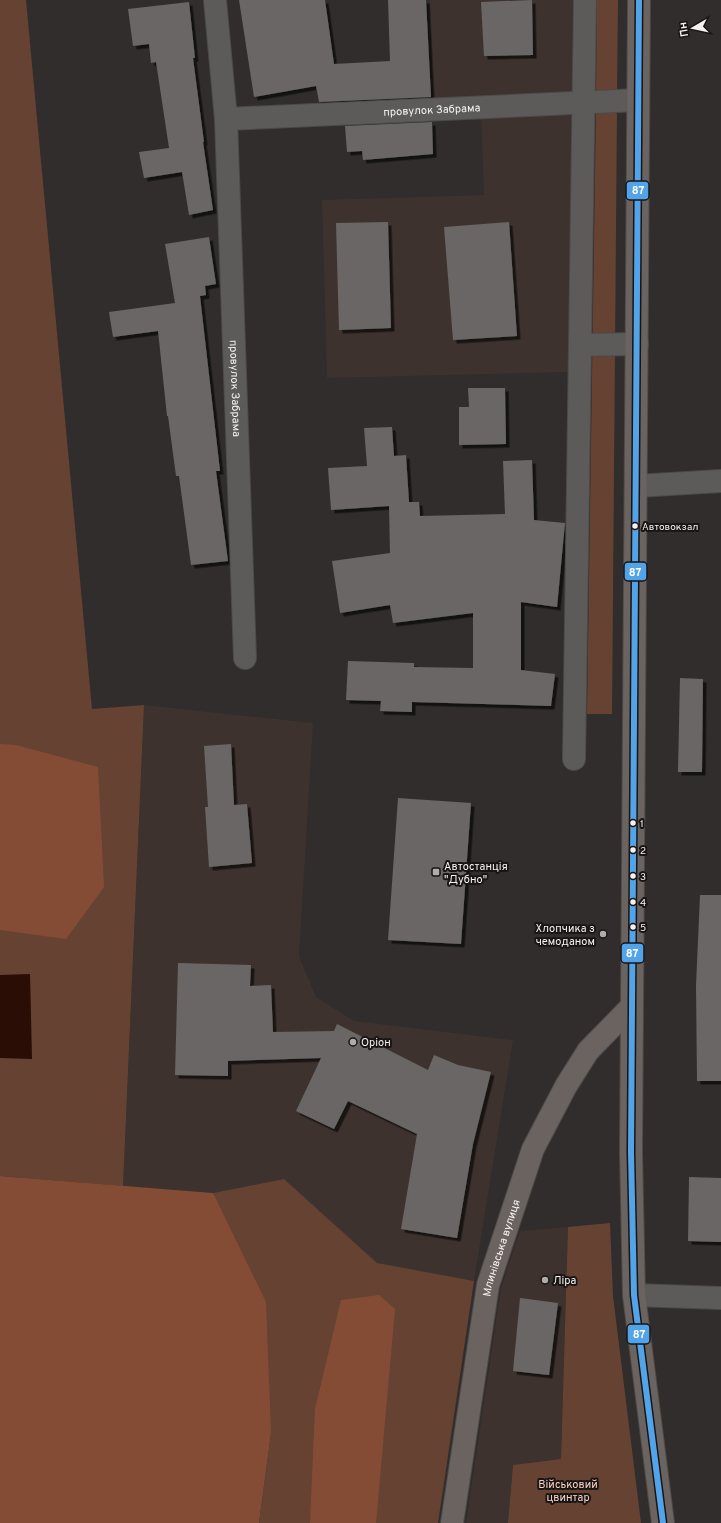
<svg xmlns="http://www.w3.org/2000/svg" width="721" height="1523" font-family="Overpass,sans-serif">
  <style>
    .built { fill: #3d322e }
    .green { fill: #664233 }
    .forest { fill: #844c35 }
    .water { fill: #2a0d04 }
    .building { fill: #696665; filter: url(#shadow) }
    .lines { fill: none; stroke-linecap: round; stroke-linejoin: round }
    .minor-casing { stroke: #4c4a49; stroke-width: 24 }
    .major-casing { stroke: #4c4a49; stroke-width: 24 }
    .minor { stroke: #5d5b5a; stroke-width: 22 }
    .major { stroke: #6a635f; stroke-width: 22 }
    .bus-1-casing { stroke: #181514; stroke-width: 9 }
    .bus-1 { stroke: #53a3e8; stroke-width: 6 }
    .bus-dot { fill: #f4f1ef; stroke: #181514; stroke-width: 1.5 }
    .poi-dot { fill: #afacab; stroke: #181514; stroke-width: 1.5 }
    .labels { text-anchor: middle; stroke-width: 4; stroke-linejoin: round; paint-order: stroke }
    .bus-label { font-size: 10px; fill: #f4f1ef; stroke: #181514; text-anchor: start }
    .street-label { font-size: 11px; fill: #f4f1ef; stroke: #181514 }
    .poi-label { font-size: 11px; fill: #f4f1ef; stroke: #181514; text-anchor: start }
    .park-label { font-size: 11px; fill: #f8d0c0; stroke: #181514 }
    .line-badge { stroke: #181514; stroke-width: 1.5 }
    .badge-label { font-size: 11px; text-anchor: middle; font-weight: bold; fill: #fff }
  </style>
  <defs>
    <filter id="shadow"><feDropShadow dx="3.5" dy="3.5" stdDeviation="0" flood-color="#0009"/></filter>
  </defs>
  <rect width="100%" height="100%" fill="#302d2c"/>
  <g class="built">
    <path d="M 430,0 L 573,0 L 572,95 L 433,101 Z"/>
    <path d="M 572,110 L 568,372 L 327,378 L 322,200 L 484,195 L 481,115 Z"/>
    <path d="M 144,705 L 313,723 L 299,956 L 316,997 L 354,1021 L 513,1040 L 474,1281 L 377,1264 L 284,1179 L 213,1193 L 123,1186 Z"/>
    <path d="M 568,1227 L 561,1459 L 513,1465 L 508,1523 L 466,1523 L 501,1288 L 520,1231 Z"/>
  </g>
  <g class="green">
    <path d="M 0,0 L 26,0 L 92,709 L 144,705 L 123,1186 L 0,1176 Z"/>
    <path d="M 597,0 L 618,0 L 617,93 L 596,93 Z"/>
    <path d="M 617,108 L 612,714 L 587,714 L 596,109 Z"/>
    <path d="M 284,1179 L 377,1263 L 474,1281 L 438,1523 L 259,1523 L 271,1433 L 213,1193 Z"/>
    <path d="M 610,1223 L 613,1296 L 641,1523 L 508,1523 L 513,1465 L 561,1459 L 568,1227 Z"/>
  </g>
  <g class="forest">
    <path d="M 0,744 L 16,745 L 98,767 L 104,887 L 66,939 L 0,930 Z"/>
    <path d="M 0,1176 L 213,1193 L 266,1302 L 271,1433 L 259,1523 L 0,1523 Z"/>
    <path d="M 379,1295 L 395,1309 L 376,1523 L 310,1523 L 315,1409 L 341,1300 Z"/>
  </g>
  <path class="water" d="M 30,974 L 32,1059 L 0,1058 L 0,975 Z"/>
  <g class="building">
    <path d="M 239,0 L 325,0 L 334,64 L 390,61 L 388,0 L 426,0 L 431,97 L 319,102 L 316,86 L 254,97 Z"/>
    <path d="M 532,0 L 533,55 L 484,56 L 481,2 Z"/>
    <path d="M 189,2 L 195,58 L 193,58 L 204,142 L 203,142 L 213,210 L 189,215 L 182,172 L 144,178 L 139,152 L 169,148 L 156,62 L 151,63 L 149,44 L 133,46 L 128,9 Z"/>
    <path d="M 432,122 L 433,154 L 363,160 L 362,151 L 347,152 L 345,126 Z"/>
    <path d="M 388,222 L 391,328 L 339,330 L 336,223 Z"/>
    <path d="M 509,222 L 517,336 L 453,340 L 444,227 Z"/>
    <path d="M 209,237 L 216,284 L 205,286 L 206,295 L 200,296 L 220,471 L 216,471 L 228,561 L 191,565 L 179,476 L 176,476 L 168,416 L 167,416 L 158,331 L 113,337 L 109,312 L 175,303 L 165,244 Z"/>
    <path d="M 468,388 L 505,388 L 506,444 L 459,445 L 459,407 L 469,407 Z"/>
    <path d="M 392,427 L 394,456 L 406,455 L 409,502 L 419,502 L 420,516 L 505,514 L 503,461 L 532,460 L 534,520 L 565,523 L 557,607 L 521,602 L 521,670 L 555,674 L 551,706 L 412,702 L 412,712 L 380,711 L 381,701 L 346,700 L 348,661 L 414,663 L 414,667 L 473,668 L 473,613 L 393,623 L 390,605 L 340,613 L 332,561 L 390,553 L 389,506 L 331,510 L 328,468 L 367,466 L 364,428 Z"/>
    <path d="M 680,678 L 703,679 L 702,772 L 678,772 Z"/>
    <path d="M 231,744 L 234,805 L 247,804 L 252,863 L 209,867 L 205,807 L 208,807 L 204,746 Z"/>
    <path d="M 398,798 L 471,803 L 461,944 L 388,940 Z"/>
    <path d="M 700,895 L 721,895 L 721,1081 L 697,1081 L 696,985 Z"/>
    <path d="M 178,963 L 251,965 L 250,986 L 271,985 L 273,1032 L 334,1031 L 337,1024 L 428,1070 L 434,1055 L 458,1065 L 491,1072 L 473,1144 L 457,1238 L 401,1229 L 417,1134 L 348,1101 L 334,1129 L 296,1111 L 321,1058 L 228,1061 L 228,1076 L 175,1075 Z"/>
    <path d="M 689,1177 L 721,1178 L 721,1242 L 688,1241 Z"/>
    <path d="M 520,1298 L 558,1303 L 549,1375 L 513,1371 Z"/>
  </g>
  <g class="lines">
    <g class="minor-casing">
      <g id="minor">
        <path id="s1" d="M 215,0 L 226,119 L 245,658"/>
        <path id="s2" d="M 226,119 L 638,100"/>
        <path d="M 581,345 L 637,344"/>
        <path d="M 636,486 L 721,481"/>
        <path d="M 574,759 L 585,0"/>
        <path d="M 634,1295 L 721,1298"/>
      </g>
    </g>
    <g class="major-casing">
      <g id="major">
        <path d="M 639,0 L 631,1152 L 634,1295 L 663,1523"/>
        <path id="s3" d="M 452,1523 L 488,1285 L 533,1149 L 566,1086 L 588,1051 L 632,1006"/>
      </g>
    </g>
    <use href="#minor" class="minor"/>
    <use href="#major" class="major"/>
    <g class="bus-1-casing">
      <path id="bus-1" d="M 639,0 L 631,1152 L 634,1295 L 663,1523"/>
    </g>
    <use href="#bus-1" class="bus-1"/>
  </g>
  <g class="bus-dot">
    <circle cx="635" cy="526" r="3.5"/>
    <circle cx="633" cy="823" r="3.5"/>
    <circle cx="633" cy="850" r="3.5"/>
    <circle cx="633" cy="876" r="3.5"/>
    <circle cx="633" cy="902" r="3.5"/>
    <circle cx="633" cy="927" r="3.5"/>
  </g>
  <g class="poi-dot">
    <rect x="432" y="868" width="8" height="8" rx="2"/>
    <circle cx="603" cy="934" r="4"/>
    <circle cx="353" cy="1042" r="4"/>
    <circle cx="545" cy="1280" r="4"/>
  </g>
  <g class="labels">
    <g class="bus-label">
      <text x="642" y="530">Автовокзал</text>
      <text x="640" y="827">1</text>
      <text x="640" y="854">2</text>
      <text x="640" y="880">3</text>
      <text x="640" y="906">4</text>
      <text x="640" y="931">5</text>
    </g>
    <g class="street-label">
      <text dy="4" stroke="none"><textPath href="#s2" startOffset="206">провулок Забрама</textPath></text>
      <text dy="4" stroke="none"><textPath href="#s1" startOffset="389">провулок Забрама</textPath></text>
      <text dy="4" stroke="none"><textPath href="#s3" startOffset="280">Млинівська вулиця</textPath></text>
    </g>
    <g class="poi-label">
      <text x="444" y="870">Автостанція<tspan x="444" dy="13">"Дубно"</tspan></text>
      <text x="595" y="932" text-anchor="end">Хлопчика з<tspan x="595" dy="13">чемоданом</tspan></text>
      <text x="361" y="1046">Оріон</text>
      <text x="553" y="1284">Ліра</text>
    </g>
    <g class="park-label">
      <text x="568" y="1488">Військовий<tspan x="568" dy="13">цвинтар</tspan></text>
    </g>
  </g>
  <g class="line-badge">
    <rect x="626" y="181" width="23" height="19" rx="4" fill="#53a3e8"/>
    <rect x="624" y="562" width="23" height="19" rx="4" fill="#53a3e8"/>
    <rect x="621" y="943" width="23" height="20" rx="4" fill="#53a3e8"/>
    <rect x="627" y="1324" width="23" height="20" rx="4" fill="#53a3e8"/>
  </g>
  <g class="badge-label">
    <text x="638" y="194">87</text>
    <text x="635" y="576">87</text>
    <text x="632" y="957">87</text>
    <text x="639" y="1338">87</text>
  </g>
  <g transform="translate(693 28) rotate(261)" stroke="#181514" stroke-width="3" paint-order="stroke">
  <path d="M0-3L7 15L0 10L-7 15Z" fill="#f4f1ef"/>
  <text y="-6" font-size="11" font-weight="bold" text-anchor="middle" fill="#f4f1ef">Пн</text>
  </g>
</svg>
